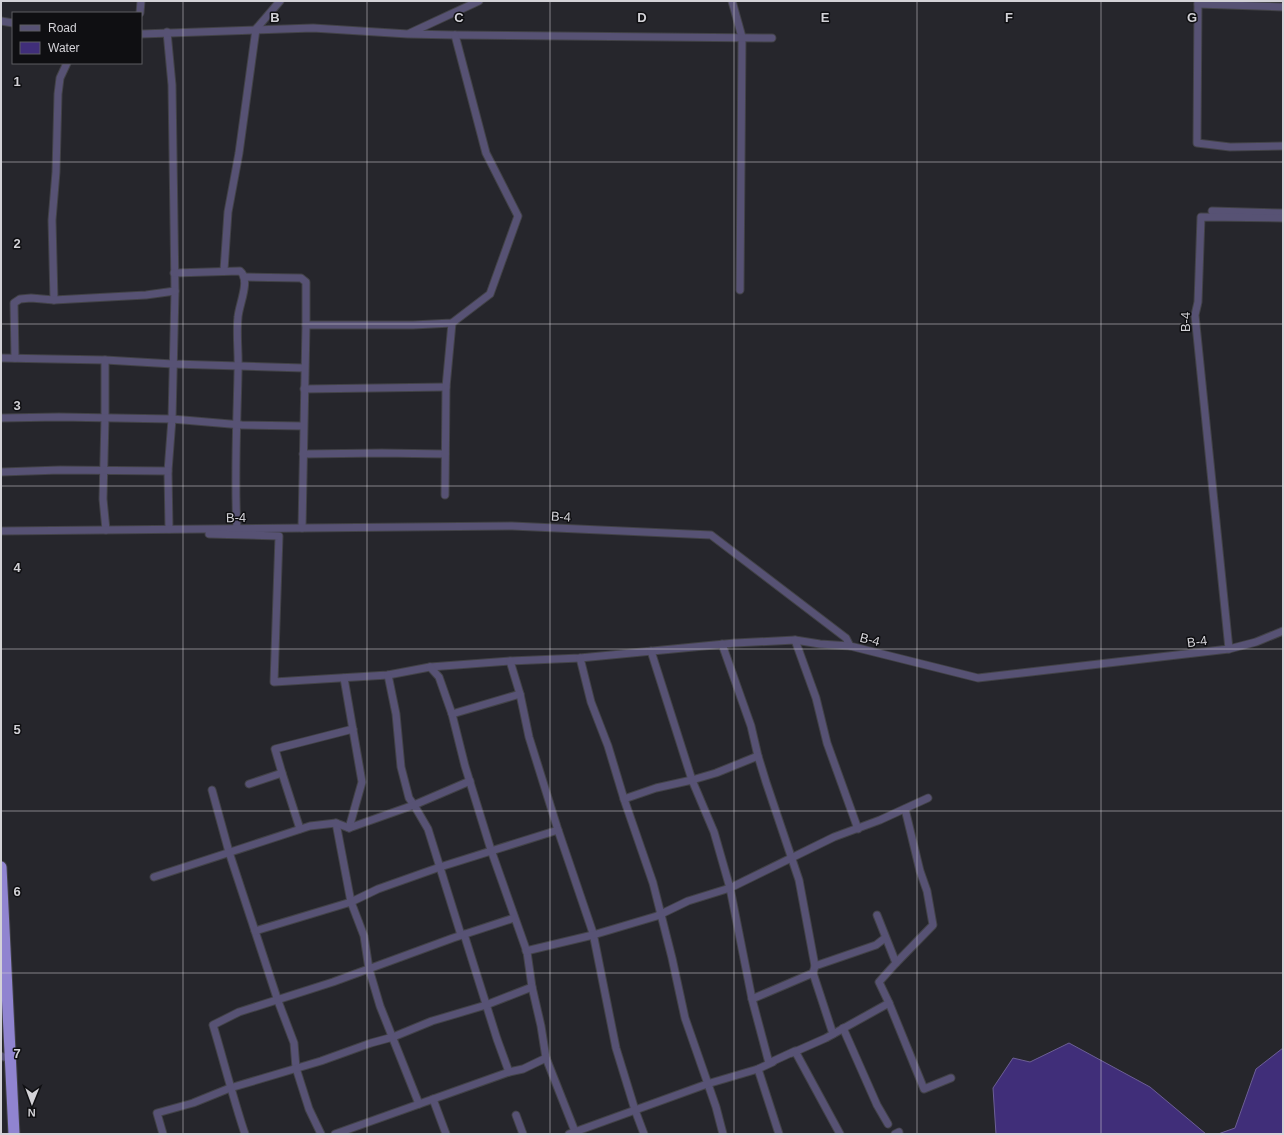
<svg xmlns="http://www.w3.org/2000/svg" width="1284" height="1135" font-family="Arial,sans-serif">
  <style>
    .water { fill: #402e79; stroke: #6c5f95 }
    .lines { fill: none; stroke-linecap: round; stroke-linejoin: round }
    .minor-casing { stroke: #424247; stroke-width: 9 }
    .trunk-casing { stroke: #424247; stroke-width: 13 }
    .minor { stroke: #575274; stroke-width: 7 }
    .trunk { stroke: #9084d0; stroke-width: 11 }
    .grid { fill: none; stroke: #d3d2d7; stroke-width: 1; stroke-opacity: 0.55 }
    .labels { text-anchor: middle; stroke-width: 3; stroke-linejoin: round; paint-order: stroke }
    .street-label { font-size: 13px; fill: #d3d2d7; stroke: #0f0f12 }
    .grid-label { font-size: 13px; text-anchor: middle; font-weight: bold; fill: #d3d2d7; stroke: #0f0f12; stroke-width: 3; stroke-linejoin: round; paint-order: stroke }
  </style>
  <rect width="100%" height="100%" fill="#26262c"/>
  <g class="water">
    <path d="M 1069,1043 L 1150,1087 L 1206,1134 L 996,1134 L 993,1088 L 1013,1058 L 1030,1062 Z"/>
    <path d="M 1283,1048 L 1283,1134 L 1218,1134 L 1235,1128 L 1256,1069 Z"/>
  </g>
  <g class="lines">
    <g class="minor-casing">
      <g id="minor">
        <path d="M 732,1 L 742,37 L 740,290"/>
        <path d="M 1198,1 L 1197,143 L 1230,147 L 1283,146"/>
        <path d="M 1198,4 L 1283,7"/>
        <path d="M 140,13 L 141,1"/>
        <path d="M 1,21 L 13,23"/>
        <path d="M 167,32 L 172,85 L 175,291 L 172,419 L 168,471 L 169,529"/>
        <path d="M 410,33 L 479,1"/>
        <path d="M 141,34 L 313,28 L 408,34 L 455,35 L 772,38"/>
        <path d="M 1212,211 L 1283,213"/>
        <path d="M 224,270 L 228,212 L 239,153 L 256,29 L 280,1"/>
        <path d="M 174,273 L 240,271 C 251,280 239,304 238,317 C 236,335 239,354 238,373 C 237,425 234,477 237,529"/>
        <path d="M 244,277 L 301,278 L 306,282 L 306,325"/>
        <path d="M 54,300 L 52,220 L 56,172 L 58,94 L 60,78 L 67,63"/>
        <path d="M 1,358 L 105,360 L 173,364 L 304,368"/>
        <path d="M 15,358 L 14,303 L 20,299 L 31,298 L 54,300 L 146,295 L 175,291"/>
        <path d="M 105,360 L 105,418 L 103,499 L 106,530"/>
        <path d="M 304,389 L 446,387"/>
        <path d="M 1,418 L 59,417 L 172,419 L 242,425 L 303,426"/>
        <path d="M 303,454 L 382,453 L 445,454"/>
        <path d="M 1,472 L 60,470 L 168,471"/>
        <path d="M 445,495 L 446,387 L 452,323"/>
        <path d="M 302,528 L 306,325 L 413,325 L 452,323 L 490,294 L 518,216 L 486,153 L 455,35"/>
        <path d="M 1,531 L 512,526 L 711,535 L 846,638 L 850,646 L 978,678 L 1229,649 L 1195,315 L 1198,302 L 1201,217 L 1283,218"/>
        <path d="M 209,534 L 279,536 L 274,682 L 388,675 L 430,667 L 510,661 L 580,658 L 735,643 L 795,640 L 820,644 L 850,646"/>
        <path d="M 795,640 L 816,698 L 827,743 L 858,829"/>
        <path d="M 722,644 L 751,726 L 758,756 L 766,782 L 799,880 L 815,966 L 813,973 L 833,1034"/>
        <path d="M 1229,649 L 1256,642 L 1283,631"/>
        <path d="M 651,651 L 692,780 L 714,832 L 730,888 L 752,999 L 769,1063 L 795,1051 L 840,1134"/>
        <path d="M 580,658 L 591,702 L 608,746 L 624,799 L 653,883 L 672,958 L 685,1018 L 716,1107 L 723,1134"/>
        <path d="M 510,661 L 520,694 L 529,737 L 558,830 L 593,933 L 616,1048 L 635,1110 L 644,1134"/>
        <path d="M 430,667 L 439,677 L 452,714 L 465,766 L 491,850 L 527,952 L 532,987 L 541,1026 L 546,1058 L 576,1134"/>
        <path d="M 388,675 L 396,714 L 401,767 L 409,798 L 414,805 L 428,829 L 461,935"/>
        <path d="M 344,678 L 362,782 L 349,828"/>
        <path d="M 452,714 L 520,694"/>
        <path d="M 249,784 L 282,773"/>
        <path d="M 212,790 L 229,852 L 278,1001 L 294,1043 L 296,1068 L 309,1109 L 321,1134"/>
        <path d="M 624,799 L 656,788 L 692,780 L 716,773 L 758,756"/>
        <path d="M 336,823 L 351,902 L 364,936 L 369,969 L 380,1006 L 419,1104"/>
        <path d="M 300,829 L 282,773 L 275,749 L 353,729"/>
        <path d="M 154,877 L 310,826 L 336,823 L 349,828 L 414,805 L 470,781"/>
        <path d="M 877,915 L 896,963 L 879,982 L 889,1003 L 924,1089 L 951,1078"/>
        <path d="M 255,931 L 351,902 L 378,889 L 440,867 L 558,830"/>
        <path d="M 464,934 L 497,1039 L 509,1072"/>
        <path d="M 526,951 L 593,935 L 657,916 L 688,901 L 730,888 L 834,837 L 880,820 L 928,798"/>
        <path d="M 896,963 L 933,925 L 927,891 L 920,871 L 905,809"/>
        <path d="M 815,966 L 876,945 L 885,938"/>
        <path d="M 752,999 L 813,973"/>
        <path d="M 843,1028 L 877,1105 L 888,1124"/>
        <path d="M 792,1053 L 826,1038 L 889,1003"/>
        <path d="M 1,1056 L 10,1059"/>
        <path d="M 758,1069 L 779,1134"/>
        <path d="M 433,1099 L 446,1134"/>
        <path d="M 516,1115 L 523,1134"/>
        <path d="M 163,1134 L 157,1113 L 193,1103 L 230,1088 L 321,1061 L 371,1043 L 393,1037 L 432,1021 L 486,1005 L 532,987"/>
        <path d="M 245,1134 C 233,1098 224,1062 213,1025 L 239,1012 L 333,982 L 453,938 L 514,918"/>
        <path d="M 335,1134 L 509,1072 L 523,1069 L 546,1058"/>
        <path d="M 569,1134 L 707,1084 L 758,1069 L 773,1062"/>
        <path d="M 895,1134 L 899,1132 L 899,1134"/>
      </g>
    </g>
    <g class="trunk-casing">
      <path id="trunk" d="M 1,867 L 14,1134"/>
    </g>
    <use href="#minor" class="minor"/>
    <use href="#trunk" class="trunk"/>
  </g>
  <path class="grid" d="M 183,1 L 183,1134M 367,1 L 367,1134M 550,1 L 550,1134M 734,1 L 734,1134M 917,1 L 917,1134M 1101,1 L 1101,1134M 1,162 L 1283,162M 1,324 L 1283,324M 1,486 L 1283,486M 1,649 L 1283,649M 1,811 L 1283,811M 1,973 L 1283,973"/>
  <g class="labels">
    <g class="street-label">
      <text transform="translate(1185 322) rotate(-90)" y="5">B-4</text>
      <text transform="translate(561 516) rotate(3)" y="5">B-4</text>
      <text transform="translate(236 517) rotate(-1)" y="5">B-4</text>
      <text transform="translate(870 639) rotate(14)" y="5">B-4</text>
      <text transform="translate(1197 641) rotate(-7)" y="5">B-4</text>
    </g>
  </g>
  <g class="grid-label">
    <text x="275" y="22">B</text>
    <text x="459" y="22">C</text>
    <text x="642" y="22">D</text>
    <text x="825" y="22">E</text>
    <text x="1009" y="22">F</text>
    <text x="1192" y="22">G</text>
    <text x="17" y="86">1</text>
    <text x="17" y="248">2</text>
    <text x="17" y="410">3</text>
    <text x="17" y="572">4</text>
    <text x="17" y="734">5</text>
    <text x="17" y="896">6</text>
    <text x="17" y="1058">7</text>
  </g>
  <rect width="1284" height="1135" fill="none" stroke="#d3d2d7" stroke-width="4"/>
  <rect x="12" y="12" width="130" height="52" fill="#0f0f12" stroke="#5d5d61"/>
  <rect x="20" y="25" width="20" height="6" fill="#575274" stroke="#5d5d61"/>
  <text x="48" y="32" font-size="12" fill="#d3d2d7">Road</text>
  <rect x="20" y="42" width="20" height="12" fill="#402e79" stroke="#5d5d61"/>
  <text x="48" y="52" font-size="12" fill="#d3d2d7">Water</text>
  <g transform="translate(32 1103) rotate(181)" stroke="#0f0f12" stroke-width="3" paint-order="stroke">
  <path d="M0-3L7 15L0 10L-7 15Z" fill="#d3d2d7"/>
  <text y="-6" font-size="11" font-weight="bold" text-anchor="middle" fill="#d3d2d7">N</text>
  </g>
</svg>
